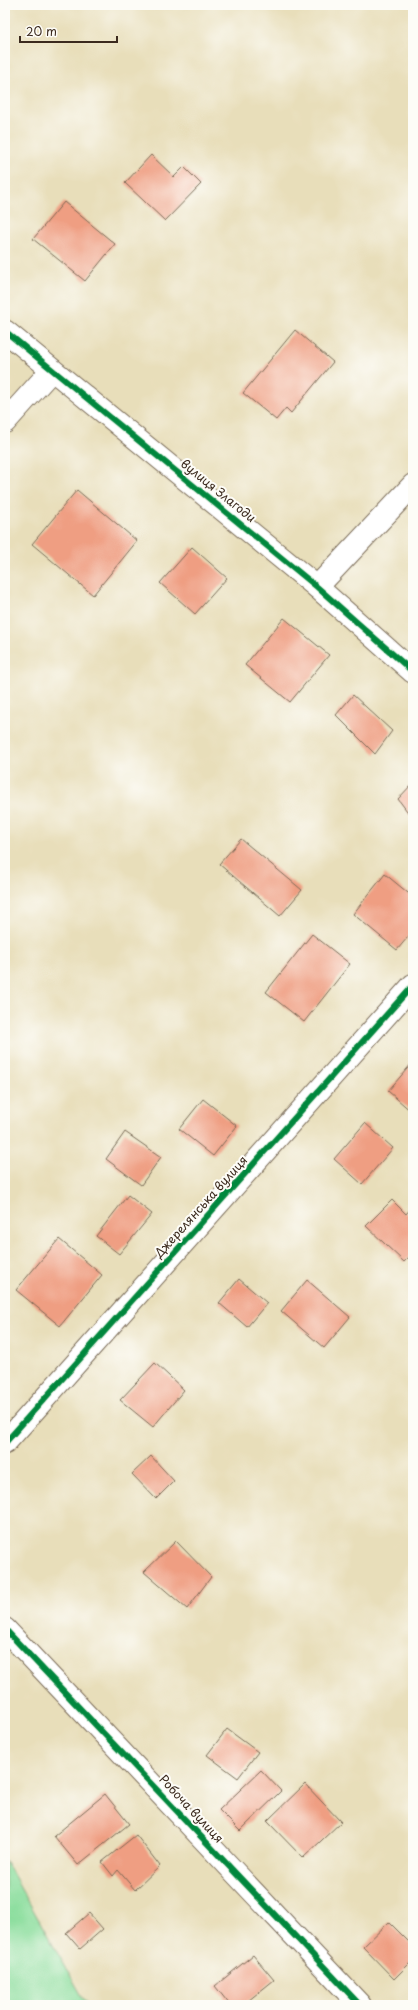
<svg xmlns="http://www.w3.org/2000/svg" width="418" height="2010" font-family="'Playpen Sans',sans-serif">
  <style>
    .green { fill: #8cde9e; stroke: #64845e }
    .building { fill: #ef9e82 }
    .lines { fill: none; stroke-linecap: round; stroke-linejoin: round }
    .street-casing { stroke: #786955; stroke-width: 24 }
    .street { stroke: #fff; stroke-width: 22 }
    .cycleway-casing { stroke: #fdfcf7; stroke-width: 8 }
    .cycleway { stroke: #00873e; stroke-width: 6 }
    .labels { text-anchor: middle; stroke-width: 4; stroke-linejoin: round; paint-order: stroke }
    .street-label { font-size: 12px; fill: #3b2a1e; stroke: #fdfcf7 }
  </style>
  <rect width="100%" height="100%" fill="#fdfcf7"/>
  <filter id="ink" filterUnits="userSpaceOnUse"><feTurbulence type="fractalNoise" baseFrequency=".025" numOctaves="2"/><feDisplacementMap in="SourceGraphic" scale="8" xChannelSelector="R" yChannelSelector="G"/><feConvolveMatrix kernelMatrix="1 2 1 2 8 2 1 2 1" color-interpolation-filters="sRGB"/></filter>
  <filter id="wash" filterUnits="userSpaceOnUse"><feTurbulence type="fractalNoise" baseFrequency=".012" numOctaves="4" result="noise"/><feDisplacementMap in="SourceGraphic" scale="16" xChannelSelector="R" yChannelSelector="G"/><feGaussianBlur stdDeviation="0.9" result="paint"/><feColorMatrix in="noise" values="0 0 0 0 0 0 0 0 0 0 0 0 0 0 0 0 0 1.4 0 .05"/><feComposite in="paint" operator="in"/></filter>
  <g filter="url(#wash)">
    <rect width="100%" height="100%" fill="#e8deba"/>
    <path class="green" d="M 5,1860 L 87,2005 L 5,2005 Z"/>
    <g id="blocks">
      <g class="building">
        <path d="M 151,155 L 174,177 L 184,167 L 201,184 L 165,221 L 125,183 Z"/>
        <path d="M 64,202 L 115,244 L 85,281 L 33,239 Z"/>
        <path d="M 295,330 L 333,362 L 291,413 L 286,408 L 276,420 L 243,393 Z"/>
        <path d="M 77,490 L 137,541 L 93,595 L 32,544 Z"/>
        <path d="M 192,547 L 227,578 L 195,614 L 160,583 Z"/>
        <path d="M 284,618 L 329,655 L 290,702 L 245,665 Z"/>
        <path d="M 353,695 L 392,731 L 375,754 L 336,715 Z"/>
        <path d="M 413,783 L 413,813 L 410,815 L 398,799 Z"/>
        <path d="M 241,839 L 302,890 L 280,916 L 219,864 Z"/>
        <path d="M 385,874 L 413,897 L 413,931 L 397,950 L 353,914 Z"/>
        <path d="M 312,934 L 350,964 L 304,1022 L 266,992 Z"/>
        <path d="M 413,1062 L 413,1113 L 388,1091 Z"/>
        <path d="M 203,1099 L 237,1126 L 213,1156 L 179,1129 Z"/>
        <path d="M 365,1123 L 393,1148 L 362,1184 L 334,1159 Z"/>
        <path d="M 125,1132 L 161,1157 L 141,1185 L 106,1159 Z"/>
        <path d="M 128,1195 L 152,1214 L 119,1254 L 96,1236 Z"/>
        <path d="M 392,1200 L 406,1214 L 413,1206 L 413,1253 L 404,1262 L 366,1226 Z"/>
        <path d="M 59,1239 L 102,1275 L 60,1326 L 16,1290 Z"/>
        <path d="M 239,1279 L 267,1303 L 247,1327 L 219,1303 Z"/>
        <path d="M 307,1280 L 350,1317 L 324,1348 L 281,1311 Z"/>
        <path d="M 155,1363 L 184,1390 L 153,1427 L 120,1400 Z"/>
        <path d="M 151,1456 L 174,1481 L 156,1499 L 132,1474 Z"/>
        <path d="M 176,1541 L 211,1577 L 187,1609 L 144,1572 Z"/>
        <path d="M 227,1729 L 258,1752 L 238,1778 L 207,1755 Z"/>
        <path d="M 261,1770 L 281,1791 L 240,1831 L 219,1810 Z"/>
        <path d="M 305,1784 L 341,1822 L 303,1858 L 267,1821 Z"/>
        <path d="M 105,1794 L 129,1824 L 78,1865 L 54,1836 Z"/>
        <path d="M 136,1835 L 160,1866 L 135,1890 L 118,1870 L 113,1876 L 102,1862 Z"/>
        <path d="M 89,1913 L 103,1929 L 80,1949 L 66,1933 Z"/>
        <path d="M 389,1922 L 413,1946 L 413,1960 L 394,1979 L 363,1947 Z"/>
        <path d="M 253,1955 L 274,1980 L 243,2005 L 230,2005 L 215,1986 Z"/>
      </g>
    </g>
  </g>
  <g filter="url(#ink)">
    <use href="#blocks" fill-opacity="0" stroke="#786955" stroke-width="1"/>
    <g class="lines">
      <g class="street-casing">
        <g id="street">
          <path d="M 5,331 L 317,587 L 413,672"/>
          <path d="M 5,422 L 52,370"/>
          <path d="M 317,587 L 413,485"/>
          <path d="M 5,1443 L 413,985"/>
          <path d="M 5,1629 L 360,2005"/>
        </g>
      </g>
      <use href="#street" class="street"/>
      <g class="cycleway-casing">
        <g id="cycleway">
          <path d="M 5,331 L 317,587 L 413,672"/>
          <path d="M 5,1443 L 413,985"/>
          <path d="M 5,1629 L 360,2005"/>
        </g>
      </g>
      <use href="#cycleway" class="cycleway"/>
    </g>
  </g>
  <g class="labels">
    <g class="street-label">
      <text transform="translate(218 491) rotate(39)" y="4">вулиця Злагоди</text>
      <text transform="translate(201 1207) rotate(-48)" y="4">Джерелянська вулиця</text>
      <text transform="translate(191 1809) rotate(47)" y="4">Робоча вулиця</text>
    </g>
  </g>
  <rect width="418" height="2010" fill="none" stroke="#fdfcf7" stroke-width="20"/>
  <path d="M20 36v6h97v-6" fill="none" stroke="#3b2a1e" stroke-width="2"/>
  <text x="26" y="36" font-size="12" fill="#3b2a1e" stroke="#fdfcf7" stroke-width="3" paint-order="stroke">20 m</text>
</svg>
